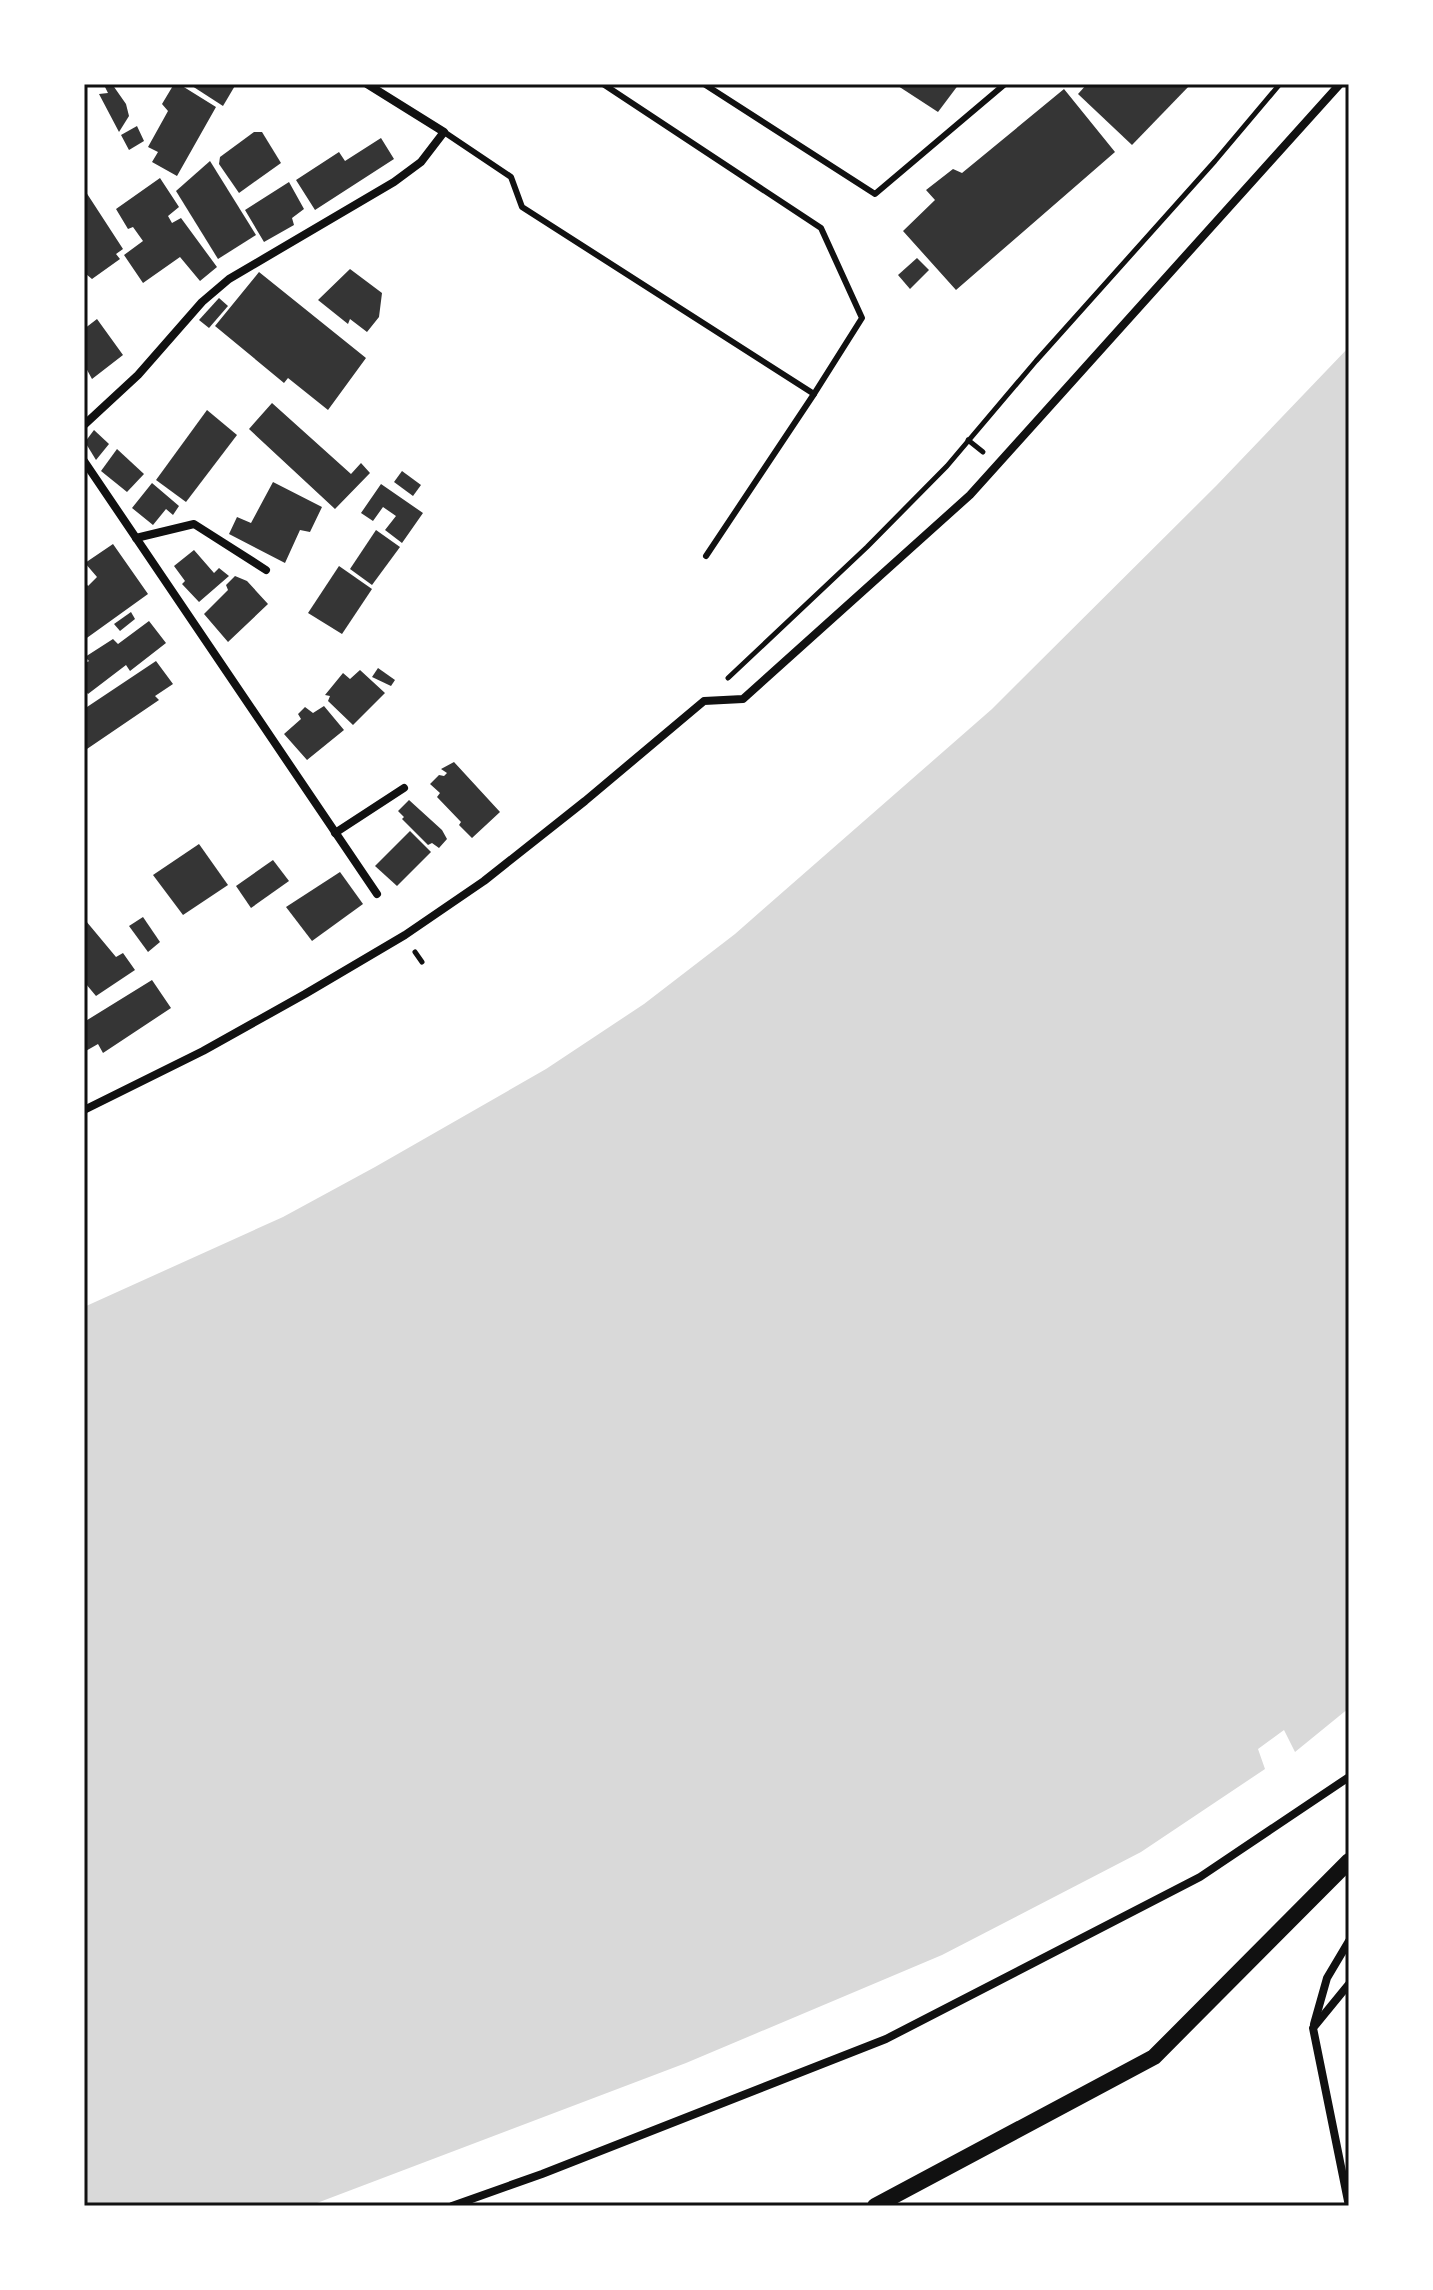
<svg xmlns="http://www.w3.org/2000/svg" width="1433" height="2290" font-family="Bitter,serif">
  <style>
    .water { fill: #d9d9d9 }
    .building { fill: #353535 }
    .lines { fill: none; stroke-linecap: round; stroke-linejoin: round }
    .path { stroke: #111; stroke-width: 5 }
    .service { stroke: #111; stroke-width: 6 }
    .minor { stroke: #111; stroke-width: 8 }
    .secondary { stroke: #111; stroke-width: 16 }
    .neatline { fill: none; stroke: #111; stroke-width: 3 }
  </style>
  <rect width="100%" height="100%" fill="#fff"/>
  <path class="water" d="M 1349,347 L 1349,1708 L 1295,1752 L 1284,1730 L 1258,1749 L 1265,1769 L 1141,1852 L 942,1955 L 686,2063 L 309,2206 L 84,2206 L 84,1307 L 283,1217 L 375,1167 L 546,1069 L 644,1004 L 735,934 L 992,709 L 1216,486 Z"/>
  <g class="building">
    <path d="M 112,84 L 126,104 L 129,116 L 119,132 L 99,94 L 108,93 L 105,87 Z"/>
    <path d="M 174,84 L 179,84 L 216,107 L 177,176 L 152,162 L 158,152 L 148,147 L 168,111 L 162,104 Z"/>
    <path d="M 189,84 L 236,84 L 223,106 Z"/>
    <path d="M 895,84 L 959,84 L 938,112 Z"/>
    <path d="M 1087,84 L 1191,84 L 1132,145 L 1078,94 Z"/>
    <path d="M 1064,89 L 1115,152 L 956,290 L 903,231 L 935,200 L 926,190 L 953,169 L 962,173 Z"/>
    <path d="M 137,126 L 144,141 L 129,150 L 121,135 Z"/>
    <path d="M 254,132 L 262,132 L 281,163 L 239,193 L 219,164 L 220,157 Z"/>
    <path d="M 381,138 L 394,159 L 315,210 L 296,180 L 339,152 L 345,161 Z"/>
    <path d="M 210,161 L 256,235 L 218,259 L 176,191 Z"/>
    <path d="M 160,178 L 179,207 L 168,216 L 172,223 L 181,218 L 217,267 L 200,281 L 180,257 L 143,283 L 124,255 L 143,241 L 133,227 L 128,229 L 116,209 Z"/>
    <path d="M 289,182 L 304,209 L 292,218 L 294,225 L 264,242 L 245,210 Z"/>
    <path d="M 84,189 L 123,249 L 116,254 L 120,259 L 92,279 L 86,274 L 84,276 Z"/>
    <path d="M 917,258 L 929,270 L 910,289 L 898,275 Z"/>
    <path d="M 350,269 L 382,293 L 379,317 L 367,332 L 350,319 L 348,324 L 318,300 Z"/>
    <path d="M 259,272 L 366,358 L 328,410 L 288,378 L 284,383 L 215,326 Z"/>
    <path d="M 219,298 L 228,306 L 209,328 L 199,320 Z"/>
    <path d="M 97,319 L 123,355 L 92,379 L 86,368 L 84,370 L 84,329 Z"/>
    <path d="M 272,403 L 351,474 L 361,463 L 370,473 L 335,509 L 249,429 Z"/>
    <path d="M 207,410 L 237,435 L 186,502 L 156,480 Z"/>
    <path d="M 94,430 L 109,444 L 96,460 L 85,442 Z"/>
    <path d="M 117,449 L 144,474 L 127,492 L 101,471 Z"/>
    <path d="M 402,471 L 421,485 L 413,496 L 394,482 Z"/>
    <path d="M 273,482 L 322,507 L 310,532 L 300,530 L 285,563 L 229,534 L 237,517 L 251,523 Z"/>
    <path d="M 152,483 L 179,506 L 173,515 L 166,509 L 153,525 L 132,508 Z"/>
    <path d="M 381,484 L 423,513 L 402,543 L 385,530 L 396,516 L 383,507 L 373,521 L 361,513 Z"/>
    <path d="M 376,530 L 400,547 L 372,585 L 350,569 Z"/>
    <path d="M 113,544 L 148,594 L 84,640 L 84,580 L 88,586 L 97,577 L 85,563 Z"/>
    <path d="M 194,550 L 214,573 L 219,568 L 229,576 L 199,602 L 182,584 L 185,581 L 174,566 Z"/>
    <path d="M 339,566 L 372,589 L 342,634 L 308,613 Z"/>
    <path d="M 235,576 L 247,581 L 268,604 L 228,642 L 204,614 L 228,590 L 226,585 Z"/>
    <path d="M 131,612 L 135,619 L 120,631 L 114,624 Z"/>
    <path d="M 149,621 L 166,643 L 130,671 L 126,665 L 88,694 L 84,689 L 84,664 L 89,661 L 85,657 L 113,639 L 118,644 Z"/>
    <path d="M 156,661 L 173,684 L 155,696 L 159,700 L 84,751 L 84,709 Z"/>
    <path d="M 378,668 L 395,680 L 391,686 L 372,677 Z"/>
    <path d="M 360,670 L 385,693 L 353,725 L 328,701 L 330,696 L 325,695 L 343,673 L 350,679 Z"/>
    <path d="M 324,706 L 344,730 L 307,760 L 284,734 L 301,719 L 298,714 L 305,707 L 313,713 Z"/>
    <path d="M 454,762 L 500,812 L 472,838 L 459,825 L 461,822 L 437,797 L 440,793 L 430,784 L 439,775 L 444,776 L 447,773 L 441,769 Z"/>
    <path d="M 409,800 L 442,830 L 447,839 L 439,848 L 432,843 L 428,845 L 402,819 L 404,817 L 398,811 Z"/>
    <path d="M 410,831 L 431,852 L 397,886 L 375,866 Z"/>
    <path d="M 199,844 L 228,885 L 183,915 L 153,875 Z"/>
    <path d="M 273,860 L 289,881 L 251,908 L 236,886 Z"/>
    <path d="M 340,872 L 363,904 L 312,941 L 286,907 Z"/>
    <path d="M 143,917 L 160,942 L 148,952 L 129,926 Z"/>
    <path d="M 86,921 L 116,957 L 123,953 L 135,970 L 96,996 L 86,984 L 84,986 L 84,922 Z"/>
    <path d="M 152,980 L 171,1008 L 103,1053 L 98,1044 L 84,1052 L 84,1022 Z"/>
  </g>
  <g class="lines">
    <g class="path">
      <path d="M 968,440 L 983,452"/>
      <path d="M 728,678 L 867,547 L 947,466 L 1036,361 L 1215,161 L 1280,84"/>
      <path d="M 415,952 L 422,962"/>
    </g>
    <g class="service">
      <path d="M 704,84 L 875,194 L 1005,84"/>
      <path d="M 444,132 L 511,177 L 522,207 L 814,394 L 862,318 L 821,228 L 603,84"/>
      <path d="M 706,556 L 814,394"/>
    </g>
    <g class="minor">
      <path d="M 84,425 L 138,375 L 202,302 L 229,279 L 394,182 L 421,162 L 444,132 L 367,84"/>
      <path d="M 84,461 L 377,894"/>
      <path d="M 136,538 L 194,524 L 266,570"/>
      <path d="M 335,833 L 404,788"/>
      <path d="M 84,1110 L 203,1051 L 305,994 L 405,935 L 484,881 L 585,801 L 704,701 L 743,699 L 970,495 L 1340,84"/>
      <path d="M 1314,2024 L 1327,1978 L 1349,1941"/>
      <path d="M 452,2206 L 542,2174 L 886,2039 L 1200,1877 L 1349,1777"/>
      <path d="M 1349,2206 L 1313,2028 L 1349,1984"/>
    </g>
    <path class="secondary" d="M 875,2206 L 1154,2057 L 1349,1861"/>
  </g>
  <rect width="1433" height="2290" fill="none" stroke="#ffffff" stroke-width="172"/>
  <rect x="86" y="86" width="1261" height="2118" class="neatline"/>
</svg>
